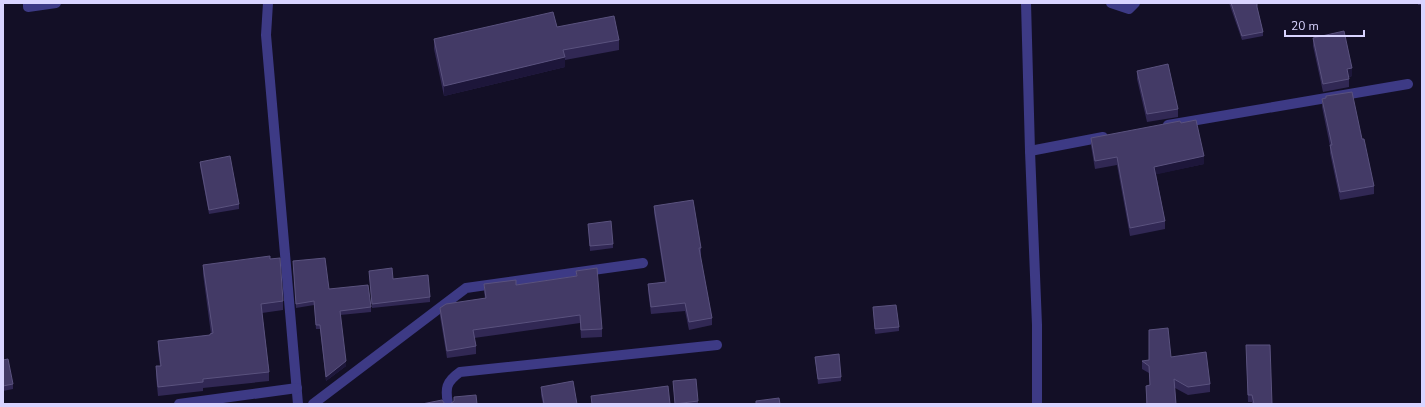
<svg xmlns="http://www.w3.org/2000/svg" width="1425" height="407" font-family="'Nunito Sans',sans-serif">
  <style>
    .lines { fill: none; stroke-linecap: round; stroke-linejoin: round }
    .minor { stroke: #3d3a85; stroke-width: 10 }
    .wall { fill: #312854 }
    .shaded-wall { fill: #1d163a }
    .building { fill: #433a66; stroke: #5a527e }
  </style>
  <rect width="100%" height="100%" fill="#130f26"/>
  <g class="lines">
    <g class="minor">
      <path d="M 28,3 L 28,7 L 56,3"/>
      <path d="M 268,3 L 266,35 L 298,404"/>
      <path d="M 1026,3 L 1030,151"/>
      <path d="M 1111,3 L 1129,9 L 1135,3"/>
      <path d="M 1168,125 L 1408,84"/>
      <path d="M 179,404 L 297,388"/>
      <path d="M 313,404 L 466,288 L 643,263"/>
      <path d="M 448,404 C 445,388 446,382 460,372 L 717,345"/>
      <path d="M 1037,404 L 1037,325 L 1030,151 L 1103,137"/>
    </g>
  </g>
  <g class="wall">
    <path d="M 1229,3 L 1257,3 L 1257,7 L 1263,32 L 1263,36 L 1242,40 Z"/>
    <rect x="1418" y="3" width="4" height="2"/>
    <path d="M 557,27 L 619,40 L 619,50 L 565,60 L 565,67 L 444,96 L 434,49 L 434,39 Z"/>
    <path d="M 1313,38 L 1352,76 L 1349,77 L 1349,87 L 1323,92 L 1313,46 Z"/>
    <path d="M 1137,71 L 1178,109 L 1178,117 L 1147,122 L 1137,79 Z"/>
    <path d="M 1322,99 L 1362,139 L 1374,186 L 1374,194 L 1340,200 L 1330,153 L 1330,146 L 1322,107 Z"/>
    <path d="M 1181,123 L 1204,164 L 1156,174 L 1165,221 L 1165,229 L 1130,236 L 1117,165 L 1095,169 L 1091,146 L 1091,138 Z"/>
    <path d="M 200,162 L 239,204 L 239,209 L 209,214 L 200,166 Z"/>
    <path d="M 654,206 L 701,248 L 701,255 L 700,255 L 712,318 L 712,325 L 689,330 L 685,311 L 651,314 L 648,291 L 648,284 L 665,282 L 654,213 Z"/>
    <path d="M 588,224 L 613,244 L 613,248 L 590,251 Z"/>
    <path d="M 270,259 L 283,301 L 283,310 L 262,313 L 269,372 L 269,381 L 203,388 L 203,391 L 158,396 L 156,376 L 156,366 L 160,366 L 158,350 L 158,341 L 210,335 L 211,334 L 203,274 L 203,265 Z"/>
    <path d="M 293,261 L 329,289 L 371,307 L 371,312 L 340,315 L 346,366 L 326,381 L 320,329 L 316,329 L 314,305 L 296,308 Z"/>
    <path d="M 369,271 L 393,279 L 430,297 L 430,302 L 372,308 Z"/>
    <path d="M 576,271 L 602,329 L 602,337 L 581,338 L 580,323 L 474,338 L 476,346 L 476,354 L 447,358 L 440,316 L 440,308 L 485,298 L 484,292 L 484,284 L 516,285 L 576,276 Z"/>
    <path d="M 873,307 L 899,327 L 899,331 L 875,334 Z"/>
    <path d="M 1246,352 L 1272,404 L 1252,404 L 1252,402 L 1248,402 Z"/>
    <path d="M 815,357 L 841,377 L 841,381 L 818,384 Z"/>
    <path d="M 1171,357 L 1210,384 L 1210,392 L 1188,395 L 1175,388 L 1176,404 L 1146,404 L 1146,386 L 1150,385 L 1149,373 L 1142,369 L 1142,361 Z"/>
    <path d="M 3,360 L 13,384 L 13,389 L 3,391 Z"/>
    <path d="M 673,381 L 698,401 L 698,404 L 675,404 Z"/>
    <path d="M 541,387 L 577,404 L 543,404 L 541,395 Z"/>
  </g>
  <g class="shaded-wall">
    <path d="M 565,57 L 565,67 L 444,96 L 444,86 Z"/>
    <path d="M 1352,68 L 1352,76 L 1347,77 L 1347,69 Z"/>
    <path d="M 1204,156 L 1204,164 L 1154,175 L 1154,167 Z"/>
    <path d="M 346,361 L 346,366 L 326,381 L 326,377 Z"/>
  </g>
  <g class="building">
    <path d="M 1231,3 L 1257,3 L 1257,7 L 1263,32 L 1242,36 Z"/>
    <path d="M 553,12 L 557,27 L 614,16 L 619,40 L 563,50 L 565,57 L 444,86 L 434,39 Z"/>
    <path d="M 1344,31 L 1352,68 L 1347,69 L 1349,79 L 1323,84 L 1313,38 Z"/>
    <path d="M 1168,64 L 1178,109 L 1147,114 L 1137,71 Z"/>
    <path d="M 1352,92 L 1362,139 L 1364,139 L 1374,186 L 1340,192 L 1330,145 L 1332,145 L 1322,99 L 1326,98 L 1326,96 Z"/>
    <path d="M 1196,120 L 1204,156 L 1154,167 L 1165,221 L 1130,228 L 1117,157 L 1095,161 L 1091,138 L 1180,121 L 1181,123 Z"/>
    <path d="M 230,156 L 239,204 L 209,210 L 200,162 Z"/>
    <path d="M 693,200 L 701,248 L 699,248 L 712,318 L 689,322 L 685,303 L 651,307 L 648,284 L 666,282 L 654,206 Z"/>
    <path d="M 611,221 L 613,244 L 590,246 L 588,224 Z"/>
    <path d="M 270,256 L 270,259 L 280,258 L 283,301 L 261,304 L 269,372 L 203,379 L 203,382 L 158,387 L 156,366 L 161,366 L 158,341 L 210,335 L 210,334 L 213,333 L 203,265 Z"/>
    <path d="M 325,258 L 329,289 L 368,285 L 371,307 L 340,311 L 346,361 L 326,377 L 320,325 L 316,325 L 314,301 L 296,304 L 293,261 Z"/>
    <path d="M 392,268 L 393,279 L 428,275 L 430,297 L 372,304 L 369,271 Z"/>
    <path d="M 597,268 L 602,329 L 581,330 L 580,315 L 473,330 L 476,346 L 447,351 L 440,308 L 446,304 L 486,298 L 484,284 L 516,280 L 516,285 L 577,276 L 576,271 Z"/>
    <path d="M 896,305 L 899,327 L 875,329 L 873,307 Z"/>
    <path d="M 1168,328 L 1171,357 L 1206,352 L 1210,384 L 1188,387 L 1174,379 L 1176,404 L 1147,404 L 1146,386 L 1150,385 L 1149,366 L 1142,361 L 1149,360 L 1149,330 Z"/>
    <path d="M 1246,345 L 1270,345 L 1272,404 L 1254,404 L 1252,395 L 1248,395 Z"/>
    <path d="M 839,354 L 841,377 L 818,379 L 815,357 Z"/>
    <path d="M 8,359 L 13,384 L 3,386 L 3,360 Z"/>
    <path d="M 696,379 L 698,401 L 675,404 L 673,381 Z"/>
    <path d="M 573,381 L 577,404 L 544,404 L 541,387 Z"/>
    <path d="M 668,386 L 670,404 L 592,404 L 591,396 Z"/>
    <path d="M 476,395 L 477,404 L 450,404 L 454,401 L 454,397 Z"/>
    <path d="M 779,398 L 780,404 L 756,404 L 756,401 Z"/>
    <path d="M 442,400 L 445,404 L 446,404 L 422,404 Z"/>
  </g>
  <rect width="1425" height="407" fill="none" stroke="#d9d4ff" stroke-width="8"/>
  <path d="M1285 30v6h79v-6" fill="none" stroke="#d9d4ff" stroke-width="2"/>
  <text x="1291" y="30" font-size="12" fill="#d9d4ff" stroke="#130f26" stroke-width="3" paint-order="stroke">20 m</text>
</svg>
